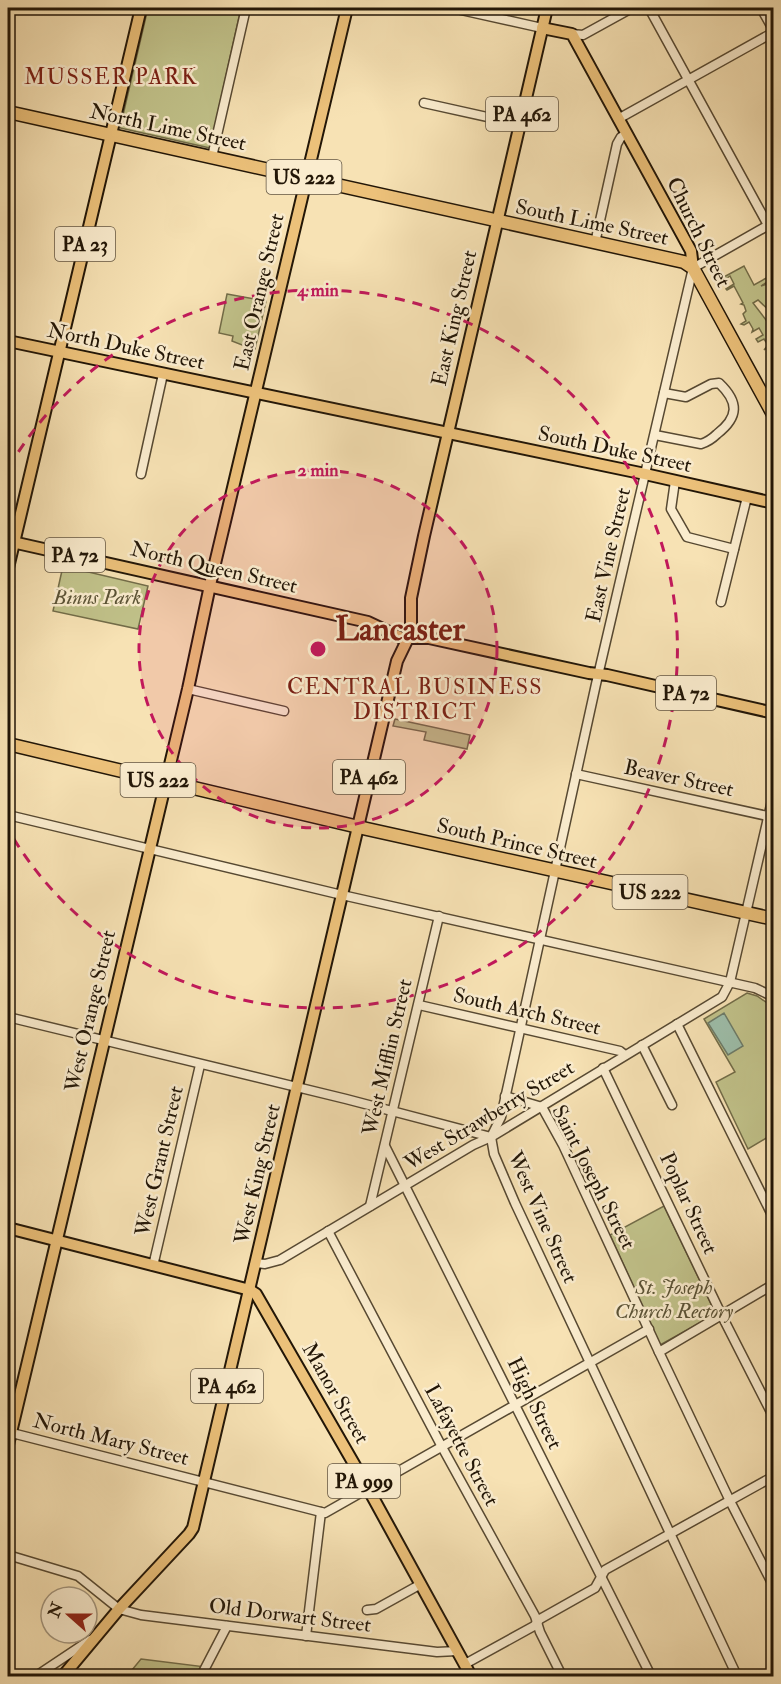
<svg xmlns="http://www.w3.org/2000/svg" width="781" height="1684" font-family="'IM FELL Double Pica',serif">
  <style>
    .green { fill: #c1c28a; stroke: #726c48; stroke-width: 1.5 }
    .water { fill: #9dbeaa; stroke: #6c7b69; stroke-width: 1.5 }
    .lines { fill: none; stroke-linecap: round; stroke-linejoin: round }
    .minor-casing { stroke: #574932; stroke-width: 11 }
    .major-casing { stroke: #221607; stroke-width: 14 }
    .highway-casing { stroke: #221607; stroke-width: 15 }
    .minor { stroke: #faecce; stroke-width: 8 }
    .major { stroke: #ecc17a; stroke-width: 10 }
    .highway { stroke: #ecc17a; stroke-width: 12 }
    .ring { fill: none; stroke: #c2185b; stroke-width: 3; stroke-dasharray: 10 8 }
    .labels { text-anchor: middle; stroke-width: 5; stroke-linejoin: round; paint-order: stroke }
    .shield { fill: #faecce; stroke: #635643; stroke-width: 1.5 }
    .shield-label { font-size: 20px; font-weight: bold; fill: #221607 }
    .street-label { font-size: 21px; fill: #221607; stroke: #faecce }
    .park-label { font-size: 21px; font-style: italic; fill: #5a5235; stroke: #faecce }
    .neighbourhood-label { font-size: 22px; letter-spacing: 1.5px; fill: #7a1f14; stroke: #faecce }
    .town-label { font-size: 33px; font-weight: bold; fill: #7a1f14; stroke: #faecce }
    .centre { fill: #c2185b; stroke: #faecce; stroke-width: 3 }
    .ring-label { font-size: 18px; text-anchor: middle; font-weight: bold; fill: #c2185b; stroke: #faecce; stroke-width: 5; stroke-linejoin: round; paint-order: stroke }
  </style>
  <rect width="100%" height="100%" fill="#f7e2b4"/>
  <filter id="stains"><feTurbulence type="fractalNoise" baseFrequency=".00333" numOctaves="4"/><feColorMatrix values="0 0 0 0 .2 0 0 0 0 .09 0 0 0 0 .02 0 0 0 .5 -.17"/></filter>
  <radialGradient id="worn" r=".72"><stop offset=".6" stop-color="#630" stop-opacity="0"/><stop offset="1" stop-color="#630" stop-opacity=".3"/></radialGradient>
  <g class="green">
    <path d="M 148,8 L 241,8 L 210,148 L 120,128 Z"/>
    <path d="M 744,266 L 754,285 L 768,277 L 770,280 L 761,286 L 767,284 L 769,289 L 773,288 L 773,314 L 758,300 L 753,303 L 773,329 L 773,340 L 772,338 L 769,340 L 771,345 L 764,350 L 768,345 L 764,339 L 758,342 L 756,339 L 763,335 L 759,328 L 752,332 L 753,329 L 749,322 L 744,325 L 741,324 L 746,321 L 743,314 L 746,311 L 744,305 L 741,304 L 743,303 L 734,286 L 727,290 L 726,289 L 734,284 L 730,276 L 724,280 L 722,278 Z"/>
    <path d="M 227,294 L 266,301 L 255,349 L 250,347 L 247,342 L 242,345 L 232,341 L 233,336 L 219,333 Z"/>
    <path d="M 63,566 L 148,586 L 138,629 L 53,611 Z"/>
    <path d="M 395,719 L 470,735 L 467,749 L 424,740 L 426,732 L 393,726 Z"/>
    <path d="M 747,993 L 757,996 L 773,1007 L 773,1134 L 748,1149 L 716,1082 L 735,1072 L 704,1019 Z"/>
    <path d="M 664,1206 L 716,1314 L 660,1345 L 610,1235 Z"/>
    <path d="M 141,1659 L 206,1667 L 201,1676 L 127,1676 Z"/>
  </g>
  <path class="water" d="M 724,1013 L 743,1046 L 728,1055 L 708,1023 Z"/>
  <g class="lines">
    <g class="minor-casing">
      <g id="minor">
        <path d="M 452,8 L 542,28"/>
        <path d="M 649,8 L 774,236"/>
        <path d="M 761,8 L 774,31"/>
        <path d="M 572,34 L 583,35 L 632,8"/>
        <path d="M 424,103 L 519,124"/>
        <path d="M 618,119 L 774,32"/>
        <path d="M 212,157 L 246,8"/>
        <path d="M 595,243 L 617,144 L 621,137 L 627,134"/>
        <path d="M 655,435 L 701,444 C 707,442 712,439 717,434 C 739,417 739,402 719,383 L 711,384 L 686,397 L 664,393"/>
        <path d="M 141,474 L 163,374"/>
        <path d="M 675,481 L 671,509 L 687,537 L 734,549"/>
        <path d="M 721,602 L 747,497"/>
        <path d="M 188,689 L 284,711"/>
        <path d="M 576,774 L 772,817"/>
        <path d="M 8,815 L 342,895 L 755,988 L 774,997"/>
        <path d="M 419,1005 L 620,1051 L 625,1055"/>
        <path d="M 8,1017 L 346,1099 L 491,1137"/>
        <path d="M 677,1024 L 774,1219"/>
        <path d="M 642,1045 L 672,1105"/>
        <path d="M 603,1068 L 722,1316 L 774,1418"/>
        <path d="M 505,1096 L 542,1107 L 563,1145 L 659,1352 L 730,1501 L 774,1587"/>
        <path d="M 385,1146 L 651,1676"/>
        <path d="M 370,1206 L 439,916"/>
        <path d="M 328,1231 L 442,1447 L 535,1616 L 540,1632 L 562,1676"/>
        <path d="M 256,1263 L 265,1264 L 280,1260 L 473,1145 L 491,1137 L 722,997 L 730,982 L 774,792"/>
        <path d="M 153,1266 L 200,1065"/>
        <path d="M 659,1352 L 774,1284"/>
        <path d="M 8,1432 L 325,1513 L 649,1329"/>
        <path d="M 8,1555 L 78,1576 L 119,1609 L 141,1615 L 437,1652 L 457,1651"/>
        <path d="M 367,1610 L 376,1609 L 421,1584"/>
        <path d="M 306,1636 L 321,1512"/>
        <path d="M 465,1664 L 534,1626 L 540,1619 L 595,1588 L 605,1570 L 774,1476"/>
        <path d="M 36,1676 L 90,1640"/>
        <path d="M 201,1676 L 227,1626"/>
        <path d="M 737,1676 L 515,1203 L 494,1154 L 491,1137 L 501,1117 L 596,684 L 693,268 L 774,222"/>
      </g>
    </g>
    <g class="major-casing">
      <g id="major">
        <path d="M 542,28 L 572,34 L 691,251 L 693,268"/>
        <path d="M 8,341 L 645,474 L 774,503"/>
        <path d="M 8,541 L 368,622 L 402,638 L 429,638 L 589,673 L 607,675 L 774,713"/>
        <path d="M 8,568 L 141,8"/>
        <path d="M 8,1228 L 250,1290 L 256,1294 L 365,1483 L 471,1676"/>
        <path d="M 8,1445 L 188,689 L 212,576 L 347,8"/>
        <path d="M 63,1676 L 119,1609 L 189,1534 L 193,1528 L 397,661 L 411,632 L 411,598 L 424,536 L 547,8"/>
      </g>
    </g>
    <g class="highway-casing">
      <g id="highway">
        <path d="M 8,112 L 684,262 L 693,268 L 774,416"/>
        <path d="M 8,744 L 367,829 L 774,919"/>
      </g>
    </g>
    <use href="#minor" class="minor"/>
    <use href="#major" class="major"/>
    <use href="#highway" class="highway"/>
  </g>
  <circle cx="318" cy="649" r="179" fill="#c2185b" fill-opacity=".12"/>
  <g class="ring">
    <circle cx="318" cy="649" r="179"/>
    <path d="M9 467A359 359 0 1 1 9 831"/>
  </g>
  <g class="labels">
    <g class="shield">
      <rect x="486" y="97" width="72" height="34" rx="4.5"/>
      <rect x="266.5" y="160" width="75" height="34" rx="4.5"/>
      <rect x="55" y="227" width="60" height="34" rx="4.5"/>
      <rect x="45" y="538" width="60" height="34" rx="4.5"/>
      <rect x="656" y="676" width="60" height="34" rx="4.5"/>
      <rect x="333" y="760" width="72" height="34" rx="4.5"/>
      <rect x="120.5" y="763" width="75" height="34" rx="4.5"/>
      <rect x="612.5" y="875" width="75" height="34" rx="4.5"/>
      <rect x="191" y="1369" width="72" height="34" rx="4.5"/>
      <rect x="328" y="1464" width="72" height="34" rx="4.5"/>
    </g>
    <g class="shield-label">
      <text x="522" y="121">PA 462</text>
      <text x="304" y="184">US 222</text>
      <text x="85" y="251">PA 23</text>
      <text x="75" y="562">PA 72</text>
      <text x="686" y="700">PA 72</text>
      <text x="369" y="784">PA 462</text>
      <text x="158" y="787">US 222</text>
      <text x="650" y="899">US 222</text>
      <text x="227" y="1393">PA 462</text>
      <text x="364" y="1488">PA 999</text>
    </g>
    <g class="street-label">
      <text transform="translate(168 127) rotate(12)" y="7">North Lime Street</text>
      <text transform="translate(592 222) rotate(12)" y="7">South Lime Street</text>
      <text transform="translate(699 232) rotate(64)" y="7">Church Street</text>
      <text transform="translate(259 292) rotate(-77)" y="7">East Orange Street</text>
      <text transform="translate(454 318) rotate(-77)" y="7">East King Street</text>
      <text transform="translate(126 346) rotate(12)" y="7">North Duke Street</text>
      <text transform="translate(615 449) rotate(12)" y="7">South Duke Street</text>
      <text transform="translate(608 555) rotate(-77)" y="7">East Vine Street</text>
      <text transform="translate(214 567) rotate(13)" y="7">North Queen Street</text>
      <text transform="translate(679 778) rotate(12)" y="7">Beaver Street</text>
      <text transform="translate(517 843) rotate(13)" y="7">South Prince Street</text>
      <text transform="translate(90 1011) rotate(-77)" y="7">West Orange Street</text>
      <text transform="translate(527 1011) rotate(13)" y="7">South Arch Street</text>
      <text transform="translate(387 1057) rotate(-77)" y="7">West Mifflin Street</text>
      <text transform="translate(489 1115) rotate(-31)" y="7">West Strawberry Street</text>
      <text transform="translate(159 1161) rotate(-77)" y="7">West Grant Street</text>
      <text transform="translate(257 1174) rotate(-77)" y="7">West King Street</text>
      <text transform="translate(594 1177) rotate(63)" y="7">Saint Joseph Street</text>
      <text transform="translate(689 1203) rotate(65)" y="7">Poplar Street</text>
      <text transform="translate(543 1217) rotate(66)" y="7">West Vine Street</text>
      <text transform="translate(336 1393) rotate(60)" y="7">Manor Street</text>
      <text transform="translate(535 1403) rotate(64)" y="7">High Street</text>
      <text transform="translate(111 1439) rotate(14)" y="7">North Mary Street</text>
      <text transform="translate(462 1445) rotate(62)" y="7">Lafayette Street</text>
      <text transform="translate(290 1615) rotate(7)" y="7">Old Dorwart Street</text>
    </g>
    <g class="park-label">
      <text x="97" y="604">Binns Park</text>
      <text x="674" y="1294">St. Joseph<tspan x="674" dy="24">Church Rectory</tspan></text>
    </g>
    <g class="neighbourhood-label">
      <text x="111" y="84">MUSSER PARK</text>
      <text x="415" y="694">CENTRAL BUSINESS<tspan x="415" dy="25">DISTRICT</tspan></text>
    </g>
    <g class="town-label">
      <text x="400" y="640">Lancaster</text>
    </g>
  </g>
  <circle cx="318" cy="649" r="9" class="centre"/>
  <g class="ring-label">
    <text x="318" y="296">4 min</text>
    <text x="318" y="476">2 min</text>
  </g>
  <rect width="781" height="1684" fill="none" stroke="#f7e2b4" stroke-width="30"/>
  <rect x="9" y="9" width="763" height="1666" fill="none" stroke="#221607" stroke-width="3"/>
  <rect x="15" y="15" width="751" height="1654" fill="none" stroke="#221607" stroke-width="1.5"/>
  <g transform="translate(69 1615) rotate(291)"><circle r="28" fill="#faecce" stroke="#a4967e" stroke-width="1.5"/>
  <path d="M0-4.5L10 22L0 15L-10 22Z" fill="#8f2418"/>
  <text y="-9" font-size="16" font-weight="bold" text-anchor="middle" fill="#221607">N</text>
  </g>
  <rect width="100%" height="100%" filter="url(#stains)"/>
  <rect width="100%" height="100%" fill="url(#worn)"/>
</svg>
